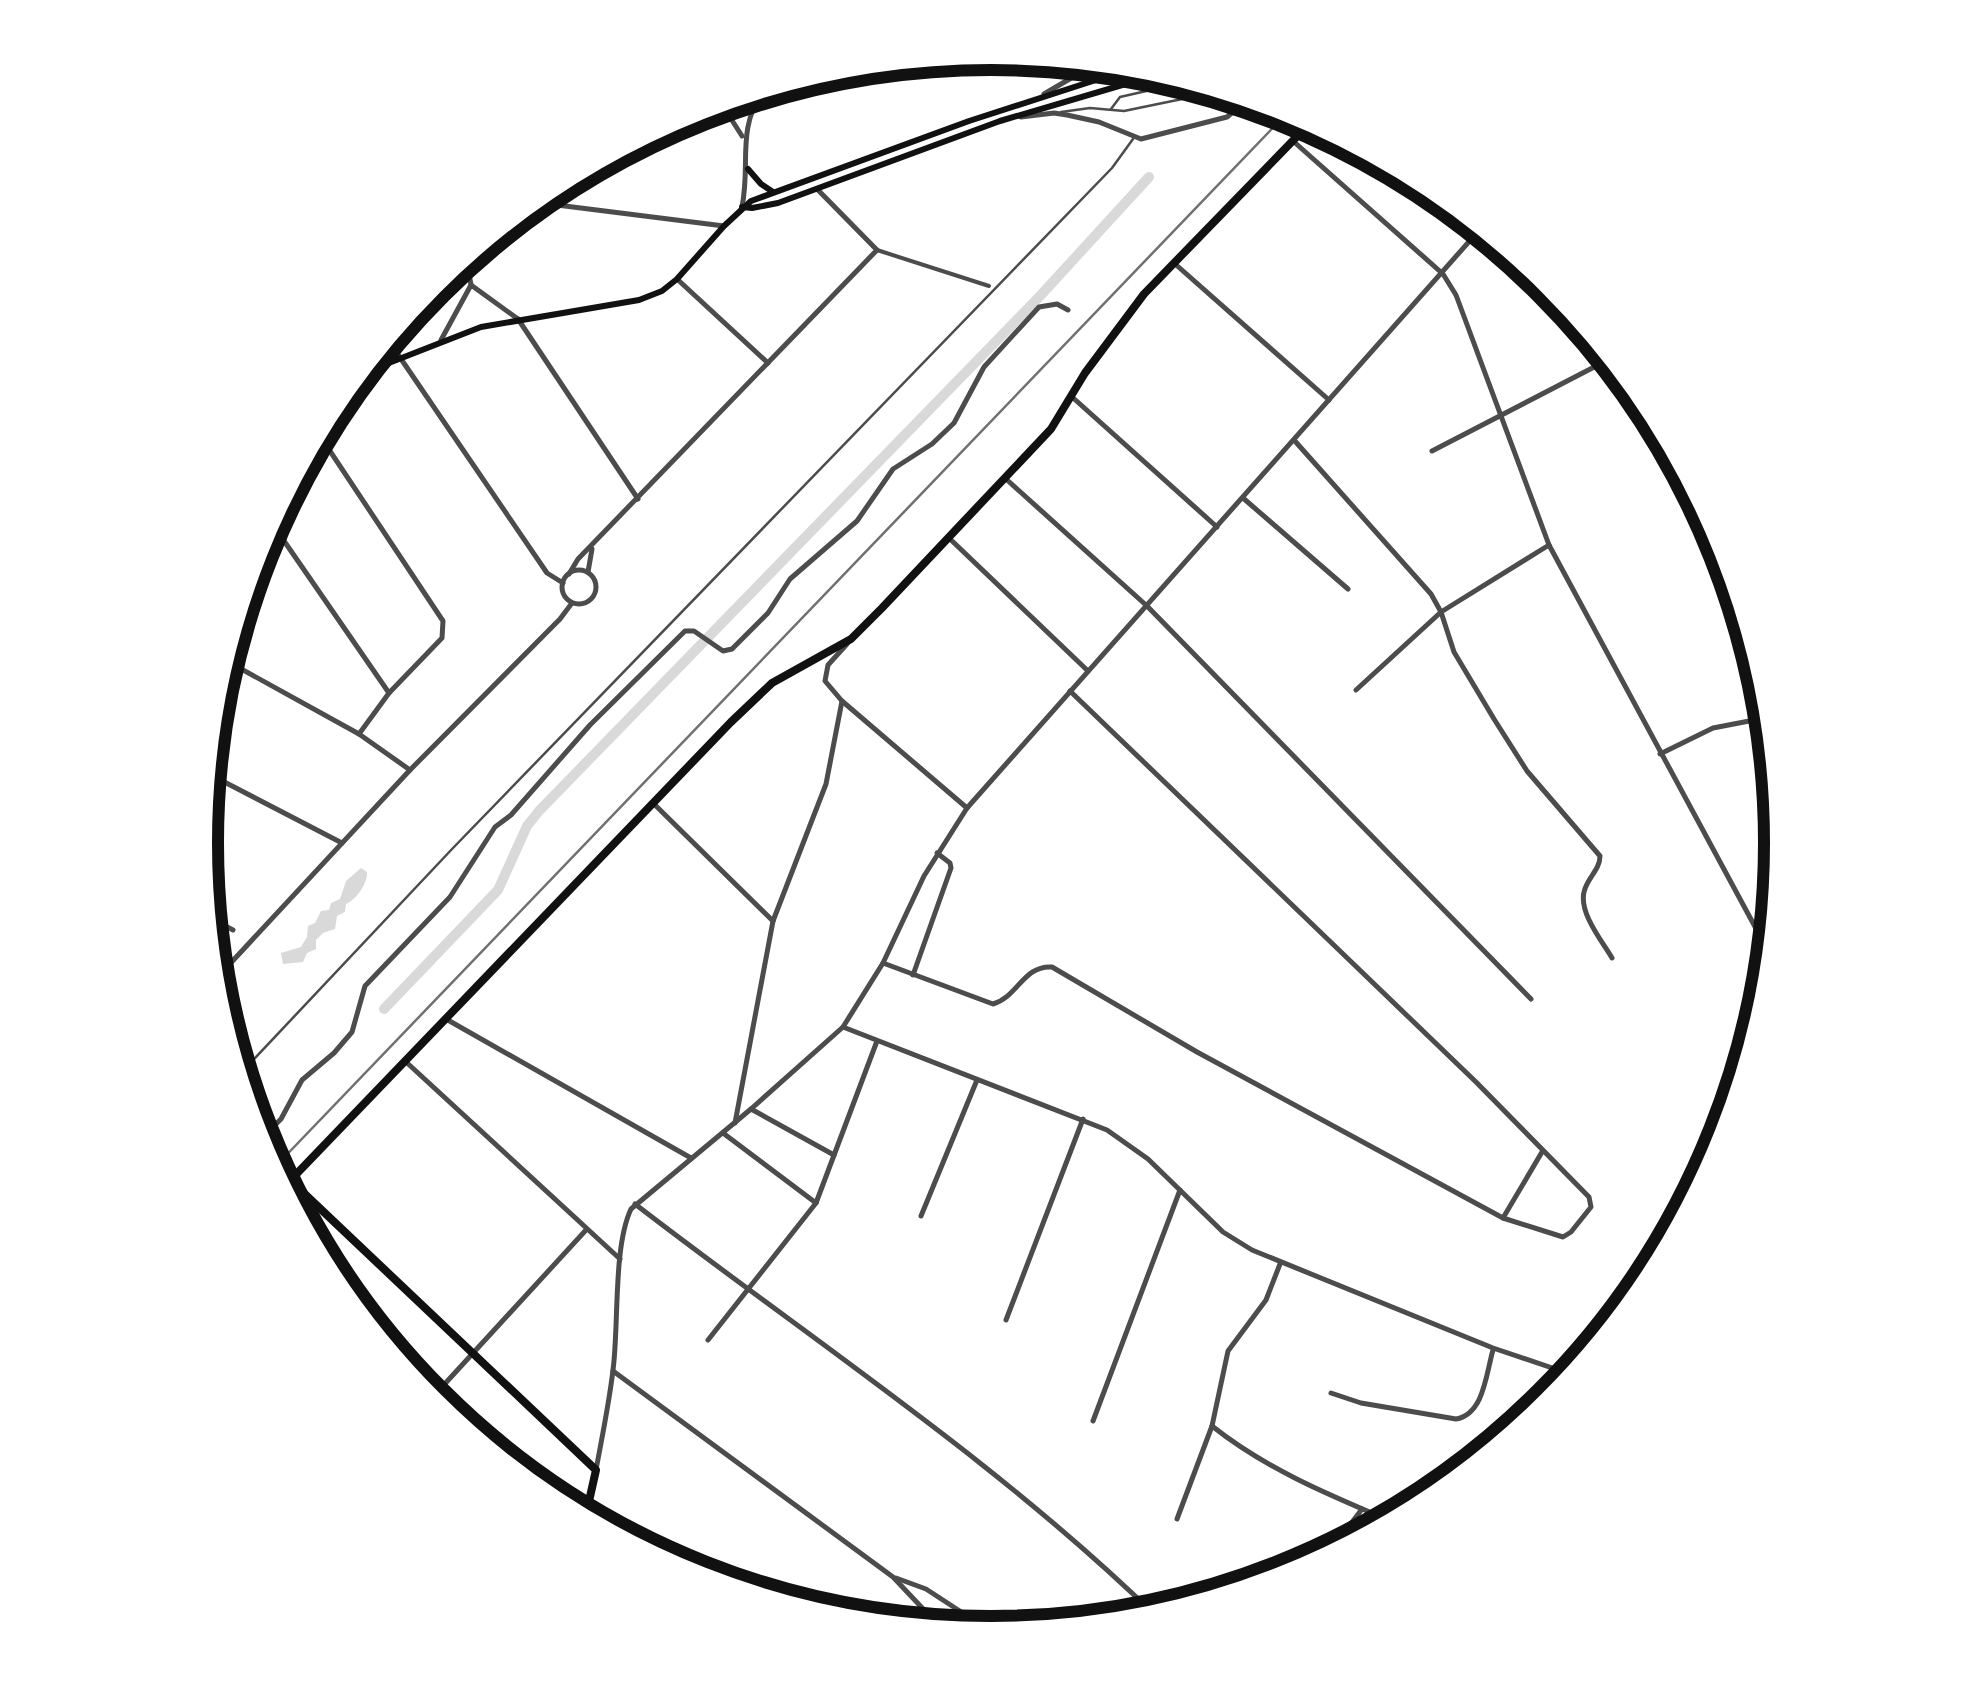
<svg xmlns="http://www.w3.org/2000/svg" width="1983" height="1687" font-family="Barlow,sans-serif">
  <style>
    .water { fill: #d9d9d9 }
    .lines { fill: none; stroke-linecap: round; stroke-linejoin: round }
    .canal { stroke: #d9d9d9; stroke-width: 10 }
    .service { stroke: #4c4c4c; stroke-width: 2.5 }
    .pedestrian { stroke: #4c4c4c; stroke-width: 4 }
    .minor { stroke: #4c4c4c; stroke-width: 5 }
    .tertiary { stroke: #4c4c4c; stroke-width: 5 }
    .secondary { stroke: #111; stroke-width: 6 }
    .primary { stroke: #111; stroke-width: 8 }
    .rail { stroke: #707070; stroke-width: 2.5 }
    .rim { fill: none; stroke: #111; stroke-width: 12 }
  </style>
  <rect width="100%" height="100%" fill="#fff"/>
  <path class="water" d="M 361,868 L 367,872 C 368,883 356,900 346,904 L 345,912 L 337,916 L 335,929 L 323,933 L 316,940 L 316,949 L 307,953 L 303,962 L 283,964 L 281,953 L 301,947 L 307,937 L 308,926 L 315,923 L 321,911 L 329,910 L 331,903 L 340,899 L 346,881 Z"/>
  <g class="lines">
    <path class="canal" d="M 384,1009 L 498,890 L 527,826 L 539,811 L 1040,296 L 1149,177"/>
    <g class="service">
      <path d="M 1085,67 L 1098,63"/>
      <path d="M 1111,109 L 1120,97 L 1190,81"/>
      <path d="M 1061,112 L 1090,108 L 1124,111 L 1221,91"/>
      <path d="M 239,1075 L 453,848 L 1112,168 L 1133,139"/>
    </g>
    <g class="pedestrian">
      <path d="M 877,250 L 989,286"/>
      <path d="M 1755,927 L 1775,921"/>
      <path d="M 1760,936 L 1756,963 L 1770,969"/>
    </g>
    <g class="minor">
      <path d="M 1044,94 L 1073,77 L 1088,62"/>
      <path d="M 1021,117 L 1054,113 L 1067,115 L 1099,122 L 1141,139 L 1227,117 L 1248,99"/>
      <path d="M 1293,141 L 1443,274 L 1456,295 L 1549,545 L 1760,936"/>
      <path d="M 533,202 L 724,226"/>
      <path d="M 1174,263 L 1329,400"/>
      <path d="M 677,279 L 768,363"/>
      <path d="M 518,319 L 638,499"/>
      <path d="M 399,356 L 547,573 L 563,583"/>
      <path d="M 1071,396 L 1217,527"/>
      <path d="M 318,433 L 443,621 L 442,638 L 389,693 L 359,734"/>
      <path d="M 1294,440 L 1431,594 L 1441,612 L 1454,652 L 1494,719 L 1527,771 L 1600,856 C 1600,870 1587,878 1584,892 C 1579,913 1602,941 1612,958"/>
      <path d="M 1432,451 L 1600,364"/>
      <path d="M 1006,479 L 1147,606 L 1531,999"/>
      <path d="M 1243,498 L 1348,589"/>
      <path d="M 271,522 L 389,693"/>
      <path d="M 949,538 L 1088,671"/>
      <circle cx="579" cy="587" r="17"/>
      <path d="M 588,572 L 592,549"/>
      <path d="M 569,574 L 578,559 L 877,250 L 818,190"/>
      <path d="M 847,644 L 828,665 L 825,681 L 842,701 L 967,808"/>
      <path d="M 225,660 L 359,734 L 410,770"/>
      <path d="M 1356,690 L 1441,612 L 1549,545"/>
      <path d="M 1660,754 L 1713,728 L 1770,717"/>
      <path d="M 207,773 L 342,843"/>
      <path d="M 654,804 L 773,921"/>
      <path d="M 208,917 L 233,930"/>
      <path d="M 883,963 L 993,1004 C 1018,997 1023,965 1052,967 L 1197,1052 L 1503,1218 L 1563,1237 L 1571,1232 L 1591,1207 L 1589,1197 L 1476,1082 L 1070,691"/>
      <path d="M 913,975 L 951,868 L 950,863 L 937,853"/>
      <path d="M 214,981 L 410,770 L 560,619 L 572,603"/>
      <path d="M 446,1019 L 691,1158"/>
      <path d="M 843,1027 L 1107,1130 L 1148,1159 L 1223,1232 L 1252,1250 L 1493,1348 L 1573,1375"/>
      <path d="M 405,1061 L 620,1259"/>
      <path d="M 751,1109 L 834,1155"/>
      <path d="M 735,1123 L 773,921 L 826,784 L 842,701"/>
      <path d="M 723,1133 L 816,1203"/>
      <path d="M 259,1141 L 281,1119 L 302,1080 L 334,1053 L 352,1032 L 365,986 L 450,897 L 495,827 L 511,815 L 590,725 L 685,631 L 694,631 L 723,651 L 732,649 L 768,613 L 790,579 L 857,521 L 893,469 L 932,444 L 954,423 L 984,367 L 1039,307 L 1057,304 L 1068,310"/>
      <path d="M 635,1204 C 810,1339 997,1461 1156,1616"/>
      <path d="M 921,1216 L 977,1080"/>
      <path d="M 1503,1218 L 1542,1152"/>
      <path d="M 1006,1320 L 1083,1119"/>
      <path d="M 708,1340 L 816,1203 L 877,1041"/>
      <path d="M 613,1371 L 893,1577 L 943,1630"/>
      <path d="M 1331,1393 L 1361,1403 L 1456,1419 C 1484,1414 1486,1374 1493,1350"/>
      <path d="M 430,1400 L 586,1230"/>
      <path d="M 1093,1421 L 1180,1190"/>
      <path d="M 1212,1426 C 1266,1469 1329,1495 1393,1522"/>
      <path d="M 1177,1519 L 1212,1426 L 1228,1351 L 1266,1300 L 1280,1264"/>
      <path d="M 1325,1558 L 1362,1509"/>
      <path d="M 896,1578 L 926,1589 L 995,1634"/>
    </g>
    <g class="tertiary">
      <path d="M 747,95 L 760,94"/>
      <path d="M 721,103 L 742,136"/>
      <path d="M 742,207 C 751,162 736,132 763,90"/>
      <path d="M 471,285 L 518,319"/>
      <path d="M 441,340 L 471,285 L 466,256"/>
      <path d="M 596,1470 C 602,1437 609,1404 613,1370 C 619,1326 613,1247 631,1209 L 751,1109 L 843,1027 L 883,963 L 924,876 L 967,808 L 1482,227"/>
    </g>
    <g class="secondary">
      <path d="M 748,169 L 761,184 L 773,192"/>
      <path d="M 742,207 L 752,208 L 778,203 L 1000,121 L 1163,73"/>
      <path d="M 358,375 L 481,327 L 639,300 L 662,291 L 677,279 L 724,226 L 751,201 L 969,121 L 1136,67"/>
    </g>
    <g class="primary">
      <path d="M 290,1180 L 596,1470 L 585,1519"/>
      <path d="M 283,1188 L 731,722 L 772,683 L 851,639 L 882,608 L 1051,429 L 1085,373 L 1144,294 L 1311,122"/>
    </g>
    <path class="rail" d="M 273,1169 L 1289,111"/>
  </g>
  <path d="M0 0H1983V1687H0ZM218 843a773 773 0 1 1 1546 0a773 773 0 1 1-1546 0Z" fill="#fff" fill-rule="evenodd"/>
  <path class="rim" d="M218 843a773 773 0 1 1 1546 0a773 773 0 1 1-1546 0Z"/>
</svg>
